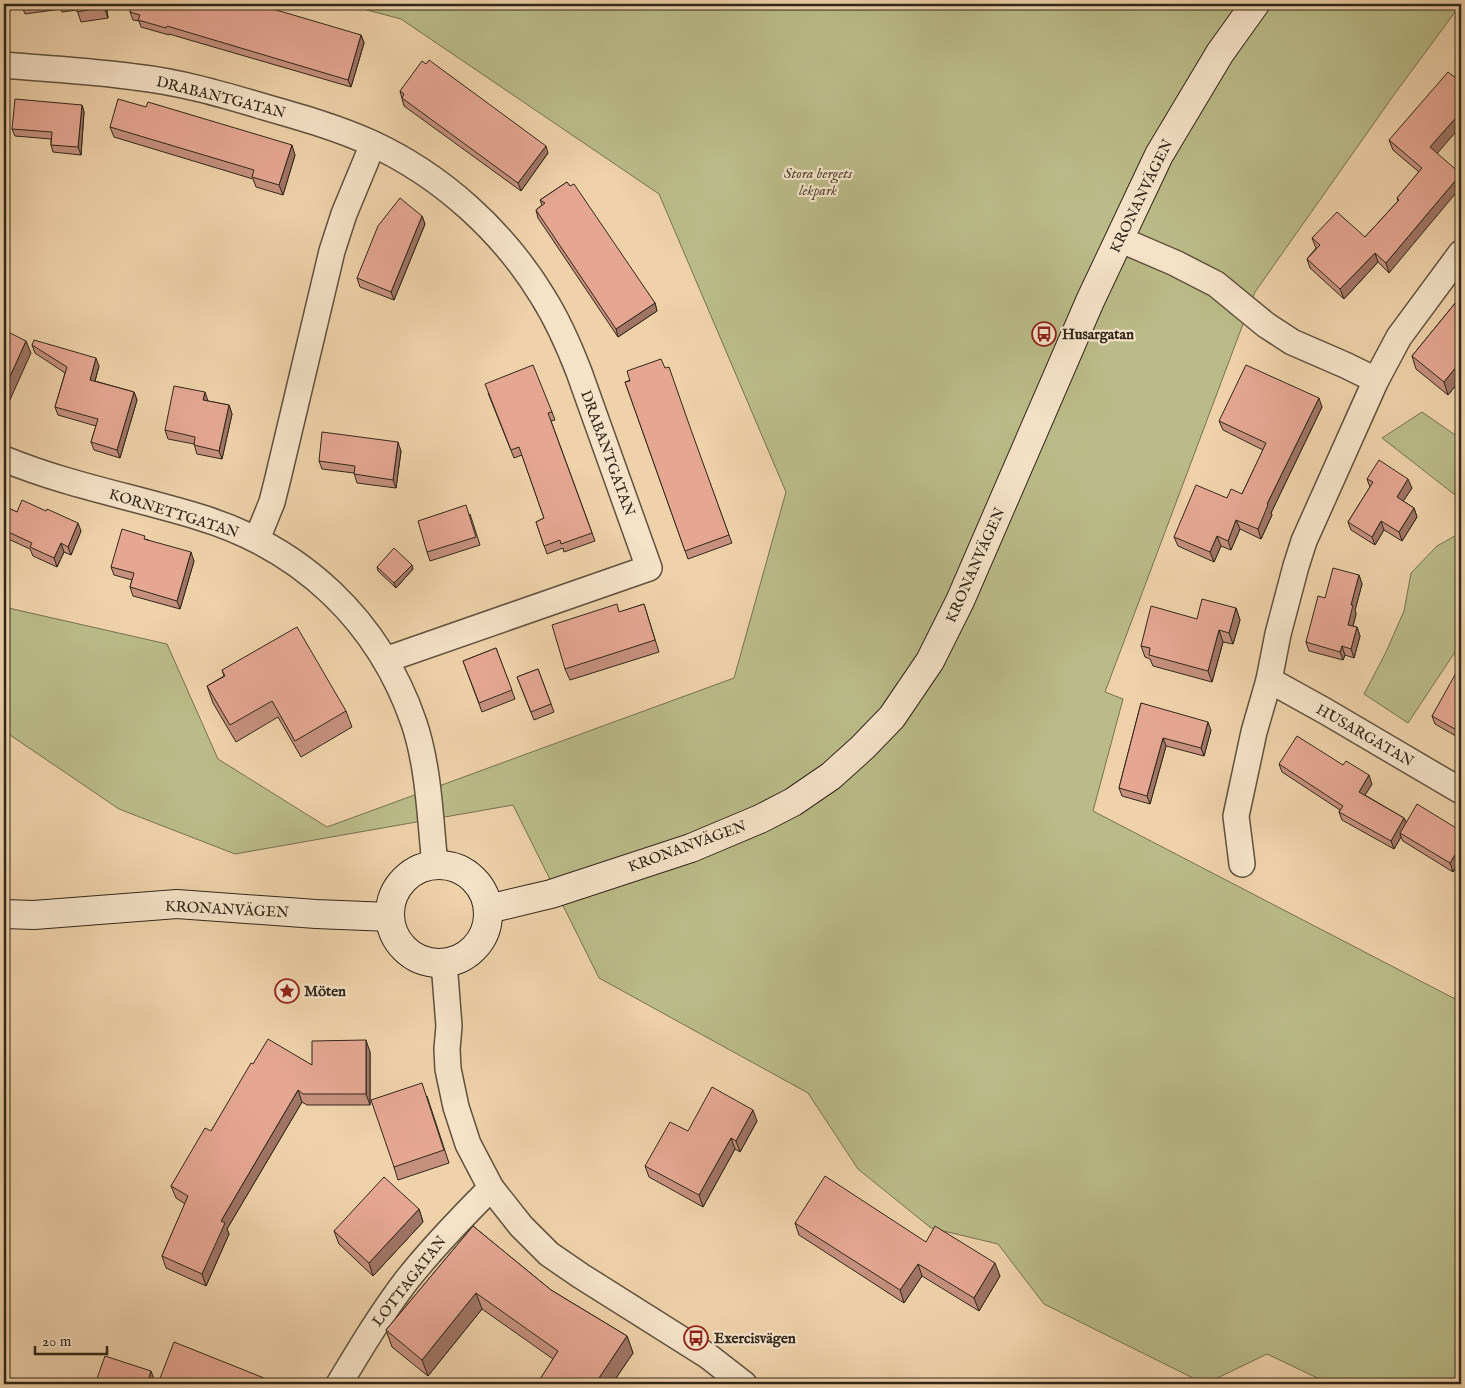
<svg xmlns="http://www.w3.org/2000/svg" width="1465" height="1388" font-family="'IM FELL English',serif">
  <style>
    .green { fill: #babb88; stroke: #767151 }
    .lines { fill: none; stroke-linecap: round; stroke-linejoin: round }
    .street-casing { stroke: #60523e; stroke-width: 28 }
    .secondary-casing { stroke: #31271a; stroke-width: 30 }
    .street { stroke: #f5e2c8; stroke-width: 25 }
    .secondary { stroke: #f5e2c8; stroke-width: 28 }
    .wall { fill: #c5907e; stroke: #31271a }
    .shaded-wall { fill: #a07566; stroke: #31271a }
    .building { fill: #e5a792; stroke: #31271a }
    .labels { text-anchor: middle; stroke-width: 4.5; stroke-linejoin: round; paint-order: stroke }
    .street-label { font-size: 15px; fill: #31271a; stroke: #f5e2c8 }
    .park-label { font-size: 15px; font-style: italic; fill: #534c36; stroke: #f5e2c8 }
    .poi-label { font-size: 15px; font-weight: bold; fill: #31271a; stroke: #f5e2c8; text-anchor: start }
  </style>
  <rect width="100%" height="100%" fill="#efd2aa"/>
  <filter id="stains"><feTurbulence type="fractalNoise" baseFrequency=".004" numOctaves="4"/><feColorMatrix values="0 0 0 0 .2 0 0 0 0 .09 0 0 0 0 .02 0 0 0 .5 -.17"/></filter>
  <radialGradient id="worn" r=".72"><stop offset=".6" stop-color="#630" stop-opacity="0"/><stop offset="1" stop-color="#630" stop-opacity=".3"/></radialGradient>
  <g class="green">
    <path d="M 344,4 L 1461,4 L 1396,92 L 1255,292 L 1105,692 L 1123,699 L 1093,811 L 1461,1002 L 1461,1384 L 1330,1384 L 1267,1354 L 1205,1384 L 1044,1304 L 998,1244 L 931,1228 L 858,1169 L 808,1093 L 599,978 L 513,805 L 235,854 L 119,809 L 4,731 L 4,607 L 167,644 L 218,759 L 327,827 L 734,678 L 786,492 L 659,194 L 401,19 Z"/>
    <path d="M 1422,412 L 1461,439 L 1461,643 L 1408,723 L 1364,694 L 1386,652 L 1404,611 L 1411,573 L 1437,546 L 1460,533 L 1459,498 L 1382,438 Z"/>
  </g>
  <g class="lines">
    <g class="street-casing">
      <g id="street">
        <path d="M 4,65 C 48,69 92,71 135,77 C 181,82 224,95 268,108 C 303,118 338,128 371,143 C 441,175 503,231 543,297 C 558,321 569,346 579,372 L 649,568 L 385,660"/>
        <path d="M 1119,239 L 1175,263 L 1216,284 L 1266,325 L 1292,342 L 1345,365 L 1376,380"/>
        <path d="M 4,459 C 67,485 134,497 199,517 C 302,548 379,621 414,723 C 429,768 430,818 435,865"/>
        <path d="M 257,539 L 272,502 L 278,478 L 332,251 L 344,214 L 373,144"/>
        <path d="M 1269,680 L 1325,711 L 1461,791"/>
        <path d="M 1242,864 L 1236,816 L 1254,732 L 1269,680 L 1278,634 L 1296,566 L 1304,541 L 1376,380 L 1399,337 L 1461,253"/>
        <path d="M 444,962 L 449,1026 L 447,1049 L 448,1069 L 456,1107 L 468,1144 L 491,1188 L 521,1226 L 549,1254 L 581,1276 L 708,1356 L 744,1384"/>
        <path d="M 339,1384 C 360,1349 381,1314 406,1281 C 432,1248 461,1218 491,1188"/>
      </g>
    </g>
    <g class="secondary-casing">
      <g id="secondary">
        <circle cx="439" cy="914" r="49"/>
        <path d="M 488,909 L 551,894 L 691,848 L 760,819 L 793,802 L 831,776 L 863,747 L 892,717 L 930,661 L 960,601 L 1090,301 L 1159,155 L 1220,53 L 1255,4"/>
        <path d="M 4,914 L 34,915 L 177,904 L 316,914 L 390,917"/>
      </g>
    </g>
    <use href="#street" class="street"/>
    <use href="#secondary" class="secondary"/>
  </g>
  <g class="wall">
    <path d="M 21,4 L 106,4 L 108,18 L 81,22 L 77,10 L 62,12 L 61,9 L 25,14 Z"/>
    <path d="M 130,12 L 361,35 L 364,43 L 351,87 L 169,34 L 169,35 L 141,27 L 139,21 L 133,20 Z"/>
    <path d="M 400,91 L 548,153 L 521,191 L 404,106 Z"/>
    <path d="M 82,105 L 84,112 L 81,155 L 53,152 L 51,145 L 51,139 L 15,136 L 12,129 Z"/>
    <path d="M 110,127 L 295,155 L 283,195 L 256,187 L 253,179 L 114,137 Z"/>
    <path d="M 1389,140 L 1437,153 L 1389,273 L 1378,262 L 1344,299 L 1310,268 L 1307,259 L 1316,248 L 1312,238 L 1365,237 L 1398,201 L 1397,198 L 1419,172 L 1393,150 Z"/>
    <path d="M 567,182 L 655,303 L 657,311 L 618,337 L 538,218 L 536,210 L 542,205 L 540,200 Z"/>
    <path d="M 422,216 L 425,224 L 394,300 L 360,287 L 357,278 Z"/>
    <path d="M 1461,296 L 1461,379 L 1448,395 L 1416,369 L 1412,356 Z"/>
    <path d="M 32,345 L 99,366 L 95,381 L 134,392 L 137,400 L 120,458 L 94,450 L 91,442 L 96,426 L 58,415 L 55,407 L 65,373 L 35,353 Z"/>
    <path d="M 665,368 L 692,435 L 732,543 L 688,559 L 625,382 Z"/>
    <path d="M 488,393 L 552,412 L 555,420 L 551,421 L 595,541 L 564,552 L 563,548 L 547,554 L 536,522 L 544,518 L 522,455 L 514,458 Z"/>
    <path d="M 208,401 L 229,405 L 232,414 L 222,459 L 197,454 L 194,444 L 168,439 L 165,430 Z"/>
    <path d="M 1322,407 L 1271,513 L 1272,515 L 1261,539 L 1240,529 L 1231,550 L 1221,546 L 1214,562 L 1178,546 L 1174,537 L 1227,498 L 1242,494 L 1263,450 L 1223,430 L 1219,421 Z"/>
    <path d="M 401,451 L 396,488 L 357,483 L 354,473 L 322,469 L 319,461 Z"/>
    <path d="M 1367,479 L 1412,488 L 1403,501 L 1414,508 L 1417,517 L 1402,541 L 1384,530 L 1375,545 L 1351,530 L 1348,522 L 1370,487 Z"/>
    <path d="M 4,506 L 17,512 L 81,531 L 71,555 L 64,552 L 57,567 L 33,556 L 30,549 L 4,537 Z"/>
    <path d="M 470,514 L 480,545 L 430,561 L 427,552 Z"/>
    <path d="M 146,539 L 194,561 L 180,609 L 133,596 L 130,587 L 132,580 L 114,575 L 111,567 Z"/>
    <path d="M 377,567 L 413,569 L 396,588 L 378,571 Z"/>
    <path d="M 1359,575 L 1362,584 L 1355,610 L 1356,614 L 1353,626 L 1357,627 L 1360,636 L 1354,658 L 1345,655 L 1343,660 L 1309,651 L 1306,642 L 1325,598 Z"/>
    <path d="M 644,604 L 659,652 L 570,680 L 565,669 L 620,612 Z"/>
    <path d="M 1236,608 L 1240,620 L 1233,644 L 1223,642 L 1212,682 L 1153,666 L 1150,659 L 1145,657 L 1141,646 Z"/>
    <path d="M 496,648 L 515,699 L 482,712 L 463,661 Z"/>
    <path d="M 538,669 L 554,712 L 534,720 L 517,677 Z"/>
    <path d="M 222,670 L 346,711 L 352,727 L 301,757 L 278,717 L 236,742 L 213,703 L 207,686 L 224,676 Z"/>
    <path d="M 1461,676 L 1461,739 L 1435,724 L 1432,716 Z"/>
    <path d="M 1141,703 L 1211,730 L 1204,756 L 1166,746 L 1150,804 L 1122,796 L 1119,788 Z"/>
    <path d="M 1279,764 L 1372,784 L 1365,795 L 1404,818 L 1406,822 L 1461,831 L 1461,858 L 1453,872 L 1403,841 L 1401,837 L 1394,849 L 1342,820 L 1339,812 L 1340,810 L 1282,772 Z"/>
    <path d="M 370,1052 L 370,1105 L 307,1105 L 302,1102 L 227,1229 L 229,1234 L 206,1286 L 166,1268 L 162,1256 L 185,1204 L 176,1198 L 171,1186 L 211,1131 L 253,1064 L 312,1065 Z"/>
    <path d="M 427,1096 L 449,1163 L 398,1180 L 394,1167 Z"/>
    <path d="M 757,1121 L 740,1152 L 735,1149 L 703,1207 L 649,1177 L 645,1166 L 688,1131 Z"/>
    <path d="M 419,1209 L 423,1222 L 373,1276 L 339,1244 L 334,1231 Z"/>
    <path d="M 795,1223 L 926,1242 L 1000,1276 L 979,1311 L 922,1276 L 904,1303 L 799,1235 Z"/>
    <path d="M 473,1226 L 551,1290 L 627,1336 L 633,1353 L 612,1384 L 537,1384 L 553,1359 L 482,1309 L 428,1376 L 392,1347 L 386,1330 Z"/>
  </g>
  <g class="shaded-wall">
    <path d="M 104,4 L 106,4 L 108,18 L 104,7 Z"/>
    <path d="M 361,35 L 364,43 L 351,87 L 348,80 Z"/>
    <path d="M 82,105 L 84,112 L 81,155 L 78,147 Z"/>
    <path d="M 1461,112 L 1461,126 L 1434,157 L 1430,147 Z"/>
    <path d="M 292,145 L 295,155 L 283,195 L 279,185 Z"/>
    <path d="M 546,146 L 548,153 L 521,191 L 518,183 Z"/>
    <path d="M 1461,174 L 1461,187 L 1389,273 L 1386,263 Z"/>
    <path d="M 422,216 L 425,224 L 394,300 L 391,292 Z"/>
    <path d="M 1375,253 L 1378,262 L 1344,299 L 1340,289 Z"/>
    <path d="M 655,303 L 657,311 L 618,337 L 616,329 Z"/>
    <path d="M 26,341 L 31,353 L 4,413 L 4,390 Z"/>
    <path d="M 96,358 L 99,366 L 93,388 L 90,380 Z"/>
    <path d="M 1461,361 L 1461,379 L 1448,395 L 1444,382 Z"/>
    <path d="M 134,392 L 137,400 L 120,458 L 117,450 Z"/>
    <path d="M 205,392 L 208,401 L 203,400 Z"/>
    <path d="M 1319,398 L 1322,407 L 1271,513 L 1272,515 L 1261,539 L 1258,529 L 1267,504 Z"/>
    <path d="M 229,405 L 232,414 L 222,459 L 219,451 Z"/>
    <path d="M 398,442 L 401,451 L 396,488 L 393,480 Z"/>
    <path d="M 1408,479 L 1412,488 L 1400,506 L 1397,497 Z"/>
    <path d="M 1414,508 L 1417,517 L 1402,541 L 1399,532 Z"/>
    <path d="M 1236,520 L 1240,529 L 1231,550 L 1228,541 Z"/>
    <path d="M 1381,521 L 1384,530 L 1375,545 L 1372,537 Z"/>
    <path d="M 78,523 L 81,531 L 71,555 L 68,547 Z"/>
    <path d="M 1217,536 L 1221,546 L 1214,562 L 1210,552 Z"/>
    <path d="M 61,543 L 64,552 L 57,567 L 54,558 Z"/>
    <path d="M 191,552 L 194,561 L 180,609 L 177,601 Z"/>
    <path d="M 412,565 L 413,569 L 396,588 L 394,583 Z"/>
    <path d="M 1359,575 L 1362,584 L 1355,610 L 1356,614 L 1351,633 L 1348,625 L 1351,605 Z"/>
    <path d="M 1236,608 L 1240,620 L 1233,644 L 1229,633 Z"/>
    <path d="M 1357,627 L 1360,636 L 1354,658 L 1351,649 Z"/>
    <path d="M 1219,630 L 1223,642 L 1212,682 L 1208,671 Z"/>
    <path d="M 1342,646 L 1345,655 L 1343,660 L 1340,652 Z"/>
    <path d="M 1208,722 L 1211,730 L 1204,756 L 1201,748 Z"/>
    <path d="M 1163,738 L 1166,746 L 1150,804 L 1147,796 Z"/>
    <path d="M 1369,775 L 1372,784 L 1362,800 L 1359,792 Z"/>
    <path d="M 1404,818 L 1408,826 L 1400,833 L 1401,837 L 1394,849 L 1391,841 Z"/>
    <path d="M 1461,845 L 1461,858 L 1453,872 L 1450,863 Z"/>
    <path d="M 366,1040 L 370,1052 L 370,1105 L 366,1094 Z"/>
    <path d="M 298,1090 L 302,1102 L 227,1229 L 229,1234 L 206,1286 L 202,1274 L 221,1221 Z"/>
    <path d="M 753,1110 L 757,1121 L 740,1152 L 736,1141 Z"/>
    <path d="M 731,1138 L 735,1149 L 703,1207 L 699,1195 Z"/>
    <path d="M 419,1209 L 423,1222 L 373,1276 L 369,1263 Z"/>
    <path d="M 995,1263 L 1000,1276 L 979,1311 L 974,1298 Z"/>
    <path d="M 918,1264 L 922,1276 L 904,1303 L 900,1290 Z"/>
    <path d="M 476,1293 L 482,1309 L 428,1376 L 422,1360 Z"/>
    <path d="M 627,1336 L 633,1353 L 612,1384 L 595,1384 Z"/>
    <path d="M 151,1371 L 156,1384 L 147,1384 Z"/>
  </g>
  <g class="building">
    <path d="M 76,4 L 104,4 L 104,7 L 77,12 Z"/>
    <path d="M 132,4 L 256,4 L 361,35 L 348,80 L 167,26 L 166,28 L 138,20 L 140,15 L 130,12 Z"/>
    <path d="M 429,60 L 546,146 L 518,183 L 402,98 L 404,94 L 400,91 L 422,61 L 426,64 Z"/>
    <path d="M 1448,72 L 1461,82 L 1461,112 L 1430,147 L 1461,174 L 1386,263 L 1375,253 L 1340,289 L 1307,259 L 1320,245 L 1312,238 L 1337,212 L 1365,237 L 1399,200 L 1397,198 L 1422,168 L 1389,140 Z"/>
    <path d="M 15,99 L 82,105 L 78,147 L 51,145 L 52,132 L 12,129 Z"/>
    <path d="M 118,99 L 146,107 L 148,102 L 292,145 L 279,185 L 252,177 L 254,170 L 110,127 Z"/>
    <path d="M 567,182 L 570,186 L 574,184 L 655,303 L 616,329 L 536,210 L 545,203 L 540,200 Z"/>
    <path d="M 400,198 L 422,216 L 391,292 L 357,278 L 378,226 Z"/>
    <path d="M 1461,296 L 1461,361 L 1444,382 L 1412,356 Z"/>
    <path d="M 4,330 L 26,341 L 4,390 Z"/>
    <path d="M 34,340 L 96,358 L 90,380 L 134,392 L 117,450 L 91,442 L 98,419 L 55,407 L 67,367 L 32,345 Z"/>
    <path d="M 661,359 L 665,368 L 669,367 L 690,427 L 729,535 L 685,551 L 625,382 L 630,381 L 627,371 Z"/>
    <path d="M 533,365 L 552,412 L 548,413 L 592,533 L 561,544 L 560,540 L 544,546 L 536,522 L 544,518 L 519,447 L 511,450 L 485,384 Z"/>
    <path d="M 1246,365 L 1319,398 L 1267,504 L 1268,505 L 1258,529 L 1236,520 L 1228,541 L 1217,536 L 1210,552 L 1174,537 L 1196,485 L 1227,498 L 1231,489 L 1242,494 L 1266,443 L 1219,421 Z"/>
    <path d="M 174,386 L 205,392 L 203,400 L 229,405 L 219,451 L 194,445 L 195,437 L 165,430 Z"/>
    <path d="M 322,432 L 398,442 L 393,480 L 354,474 L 355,466 L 319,461 Z"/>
    <path d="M 1379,460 L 1408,479 L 1397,497 L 1414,508 L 1399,532 L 1381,521 L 1372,537 L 1348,522 L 1373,482 L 1367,479 Z"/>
    <path d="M 22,500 L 46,511 L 47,509 L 78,523 L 68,547 L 61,543 L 54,558 L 30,547 L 32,543 L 4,530 L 4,506 L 17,512 Z"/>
    <path d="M 466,505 L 476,537 L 427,552 L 418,521 Z"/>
    <path d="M 122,529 L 145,536 L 144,539 L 191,552 L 177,601 L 130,587 L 134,573 L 111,567 Z"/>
    <path d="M 394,548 L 412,565 L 394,583 L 377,567 Z"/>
    <path d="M 1333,568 L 1359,575 L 1351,605 L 1353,605 L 1348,625 L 1357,627 L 1351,649 L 1342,646 L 1340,652 L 1306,642 L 1318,596 L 1325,598 Z"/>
    <path d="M 1202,599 L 1236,608 L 1229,633 L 1219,630 L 1208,671 L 1149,655 L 1150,648 L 1141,646 L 1151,606 L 1197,619 Z"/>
    <path d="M 617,604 L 619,612 L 644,604 L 655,640 L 565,669 L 552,625 Z"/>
    <path d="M 297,627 L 346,711 L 295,741 L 272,701 L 230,725 L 207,686 L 225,676 L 222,670 Z"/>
    <path d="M 496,648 L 512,690 L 479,703 L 463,661 Z"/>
    <path d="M 538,669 L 551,704 L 531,712 L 517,677 Z"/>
    <path d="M 1456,673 L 1461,676 L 1461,730 L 1460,732 L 1432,716 Z"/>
    <path d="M 1141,703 L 1208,722 L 1201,748 L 1163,738 L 1147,796 L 1119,788 Z"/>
    <path d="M 1297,736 L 1343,765 L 1346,761 L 1369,775 L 1359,792 L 1404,818 L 1391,841 L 1339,812 L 1343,806 L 1279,764 Z"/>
    <path d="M 1417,804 L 1461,831 L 1461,845 L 1450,863 L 1400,833 Z"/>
    <path d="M 268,1039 L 312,1065 L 312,1041 L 366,1040 L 366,1094 L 303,1094 L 298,1090 L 221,1221 L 225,1223 L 202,1274 L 162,1256 L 188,1196 L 171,1186 L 205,1128 L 211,1131 L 251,1063 L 253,1064 Z"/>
    <path d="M 422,1083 L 444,1150 L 394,1167 L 371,1100 Z"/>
    <path d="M 712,1087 L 753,1110 L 736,1141 L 731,1138 L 699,1195 L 645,1166 L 670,1122 L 688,1131 Z"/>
    <path d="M 825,1176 L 926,1242 L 935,1226 L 995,1263 L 974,1298 L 918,1264 L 900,1290 L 795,1223 Z"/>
    <path d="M 384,1177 L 419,1209 L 369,1263 L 334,1231 Z"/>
    <path d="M 473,1226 L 551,1290 L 627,1336 L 595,1384 L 537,1384 L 558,1351 L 476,1293 L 422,1360 L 386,1330 Z"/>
    <path d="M 174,1342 L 279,1384 L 167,1384 L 159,1381 Z"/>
    <path d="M 105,1356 L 151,1371 L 147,1384 L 95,1384 Z"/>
    <path d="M 689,1381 L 692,1384 L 686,1384 Z"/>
  </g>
  <defs>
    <g id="bus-ring" transform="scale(1.25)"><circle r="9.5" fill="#f5e2c8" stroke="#8f2418" stroke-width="1.5"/><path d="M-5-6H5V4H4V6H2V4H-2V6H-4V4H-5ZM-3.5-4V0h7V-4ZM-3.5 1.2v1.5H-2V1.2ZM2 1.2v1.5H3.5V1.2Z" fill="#8f2418"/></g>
    <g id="sight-ring" transform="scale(1.25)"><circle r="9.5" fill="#f5e2c8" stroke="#8f2418" stroke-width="1.5"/><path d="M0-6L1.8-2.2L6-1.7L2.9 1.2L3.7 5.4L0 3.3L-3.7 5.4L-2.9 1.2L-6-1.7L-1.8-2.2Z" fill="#8f2418"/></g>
  </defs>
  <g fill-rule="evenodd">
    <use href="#bus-ring" x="1044" y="334"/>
    <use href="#sight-ring" x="287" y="991"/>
    <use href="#bus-ring" x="696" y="1338"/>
  </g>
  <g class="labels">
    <g class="street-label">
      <text transform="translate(221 97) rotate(14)" y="5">DRABANTGATAN</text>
      <text transform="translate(1141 196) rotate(-64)" y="5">KRONANVÄGEN</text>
      <text transform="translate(608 453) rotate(70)" y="5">DRABANTGATAN</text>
      <text transform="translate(174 513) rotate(17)" y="5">KORNETTGATAN</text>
      <text transform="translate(975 565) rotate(-66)" y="5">KRONANVÄGEN</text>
      <text transform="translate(1365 735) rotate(30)" y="5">HUSARGATAN</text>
      <text transform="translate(687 846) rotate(-20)" y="5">KRONANVÄGEN</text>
      <text transform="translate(227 909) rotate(3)" y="5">KRONANVÄGEN</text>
      <text transform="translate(409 1281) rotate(-52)" y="5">LOTTAGATAN</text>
    </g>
    <g class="park-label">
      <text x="818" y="178">Stora bergets<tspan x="818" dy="17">lekpark</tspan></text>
    </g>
    <g class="poi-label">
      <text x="1062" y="339">Husargatan</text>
      <text x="304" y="996">Möten</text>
      <text x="714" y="1343">Exercisvägen</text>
    </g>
  </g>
  <rect width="1465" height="1388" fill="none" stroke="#efd2aa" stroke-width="20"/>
  <rect x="5" y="5" width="1455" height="1378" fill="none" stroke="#31271a" stroke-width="2.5"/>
  <rect x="10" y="10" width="1445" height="1368" fill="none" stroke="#31271a"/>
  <path d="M35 1346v8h72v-8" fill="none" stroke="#31271a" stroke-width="2.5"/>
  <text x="42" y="1346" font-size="15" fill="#31271a" stroke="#f5e2c8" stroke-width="4" paint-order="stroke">20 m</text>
  <rect width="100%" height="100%" filter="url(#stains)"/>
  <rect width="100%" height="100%" fill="url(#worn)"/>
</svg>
